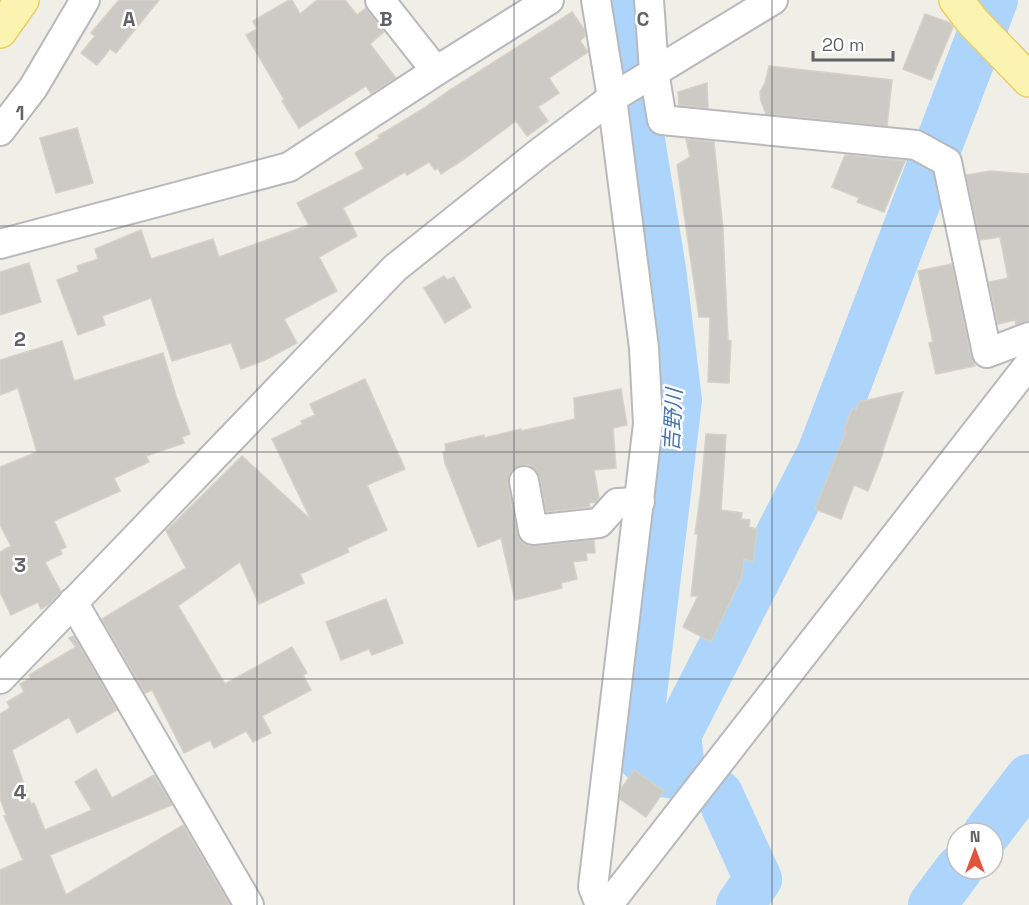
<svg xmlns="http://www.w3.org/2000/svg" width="1029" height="905" font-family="'Space Grotesk','Noto Sans JP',sans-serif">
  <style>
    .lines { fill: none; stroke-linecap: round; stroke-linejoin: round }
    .river { stroke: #add4fb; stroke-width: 48 }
    .building { fill: #cccac4; stroke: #d4d1c6; stroke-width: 1.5 }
    .minor-casing { stroke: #b7b9bd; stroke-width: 32 }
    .major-casing { stroke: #ebce66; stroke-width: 36 }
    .minor { stroke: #fff; stroke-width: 28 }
    .major { stroke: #fbf4b1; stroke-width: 33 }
    .grid { fill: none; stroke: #5f6267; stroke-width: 1.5; stroke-opacity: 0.55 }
    .labels { text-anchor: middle; stroke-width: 5; stroke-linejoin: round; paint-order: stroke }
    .water-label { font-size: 21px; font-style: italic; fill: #4973ad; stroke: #fff }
    .grid-label { font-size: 20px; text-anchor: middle; font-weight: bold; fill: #5f6267; stroke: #fff; stroke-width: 5; stroke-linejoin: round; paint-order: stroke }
  </style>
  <rect width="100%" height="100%" fill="#f0efe7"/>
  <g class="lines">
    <g class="river">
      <path d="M 623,0 L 627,70 L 642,146 L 662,269 L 678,400 L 636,752 L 656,772 L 682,776 L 677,735 L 821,453 L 994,0"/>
      <path d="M 719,794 L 758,879 L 740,905"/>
      <path d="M 987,833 L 1029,778"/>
      <path d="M 932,905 L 959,869"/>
    </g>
  </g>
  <g class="building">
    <path d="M 119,0 L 159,0 L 116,53 L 110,49 L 97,65 L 81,53 L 95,36 L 91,33 Z"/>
    <path d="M 289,0 L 292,0 L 300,14 L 317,0 L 345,0 L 357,15 L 366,8 L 384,32 L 370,44 L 396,78 L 371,93 L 366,86 L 299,128 L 282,101 L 284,99 L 246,35 L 257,29 L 253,21 Z"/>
    <path d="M 572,12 L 584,29 L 585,36 L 580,41 L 588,52 L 549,78 L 559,93 L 538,107 L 548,121 L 527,136 L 516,121 L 463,160 L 441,174 L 438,168 L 435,170 L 429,162 L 407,175 L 405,172 L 343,208 L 357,236 L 319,257 L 337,291 L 284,319 L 297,343 L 265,360 L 241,369 L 231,343 L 172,361 L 151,298 L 102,316 L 105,325 L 78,335 L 57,280 L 79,272 L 77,266 L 98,259 L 95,249 L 141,230 L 151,259 L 213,239 L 219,257 L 309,225 L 297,203 L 364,169 L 355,153 L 380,138 L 378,136 L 421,110 L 450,90 Z"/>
    <path d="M 925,14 L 950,23 L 953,27 L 931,80 L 903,69 Z"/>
    <path d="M 769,66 L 892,80 L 887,126 L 766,114 L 761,101 L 760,92 L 765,83 Z"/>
    <path d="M 707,83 L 708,108 L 679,105 L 678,92 Z"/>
    <path d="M 77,128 L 93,183 L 56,193 L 40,138 Z"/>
    <path d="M 686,139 L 714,142 L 723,229 L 728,340 L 731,341 L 729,383 L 708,382 L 710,317 L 699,317 L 677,165 L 690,157 Z"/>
    <path d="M 845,155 L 905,161 L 884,212 L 857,202 L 859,198 L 832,187 Z"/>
    <path d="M 990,171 L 1029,174 L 1029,321 L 1016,324 L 1015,320 L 998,324 L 989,282 L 1008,278 L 1000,237 L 980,240 L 966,175 Z"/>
    <path d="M 29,263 L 41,302 L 0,315 L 0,272 Z"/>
    <path d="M 952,264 L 971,356 L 975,366 L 936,374 L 929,343 L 933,342 L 918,271 Z"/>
    <path d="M 444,276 L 447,280 L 454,277 L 471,307 L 445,323 L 424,288 Z"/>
    <path d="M 62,341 L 74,381 L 163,353 L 176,396 L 190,434 L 182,437 L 184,443 L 146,456 L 149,462 L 114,478 L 120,491 L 54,521 L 66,547 L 60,550 L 62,554 L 45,562 L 61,592 L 48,605 L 41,609 L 38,602 L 11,615 L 0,592 L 0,552 L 11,546 L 0,525 L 0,467 L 37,452 L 18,388 L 0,395 L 0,360 Z"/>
    <path d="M 365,379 L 405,469 L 367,485 L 387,530 L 347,548 L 349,552 L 300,574 L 304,583 L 259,604 L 240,562 L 178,606 L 225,684 L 292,647 L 307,673 L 303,675 L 311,690 L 262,716 L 271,733 L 253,742 L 246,731 L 214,748 L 210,740 L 184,753 L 152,690 L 145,693 L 102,619 L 186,568 L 166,531 L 242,456 L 311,520 L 272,439 L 303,424 L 301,421 L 315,415 L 310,404 Z"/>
    <path d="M 621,389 L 627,425 L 613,428 L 616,468 L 594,470 L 599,498 L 596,502 L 589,503 L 590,507 L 546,512 L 540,478 L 536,470 L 529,465 L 520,465 L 513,469 L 509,475 L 508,484 L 517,533 L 521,541 L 527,545 L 535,546 L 594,540 L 595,553 L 586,553 L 587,560 L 573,562 L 577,579 L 561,583 L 562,588 L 515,600 L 501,538 L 478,547 L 445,463 L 443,452 L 446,451 L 445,444 L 484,435 L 484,438 L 521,429 L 521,431 L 575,419 L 574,398 Z"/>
    <path d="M 903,392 L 882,453 L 883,453 L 868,491 L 854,485 L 841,519 L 815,509 L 846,431 L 844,430 L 852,409 L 856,410 L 859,402 Z"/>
    <path d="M 706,434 L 726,435 L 721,510 L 742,513 L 741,519 L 750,520 L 749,527 L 757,529 L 753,562 L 744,559 L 742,577 L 711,642 L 683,627 L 698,596 L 691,596 L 698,534 L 695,534 L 701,490 Z"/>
    <path d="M 386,599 L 403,643 L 372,655 L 369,649 L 341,660 L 326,622 Z"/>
    <path d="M 74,636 L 117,710 L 77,733 L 69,717 L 12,750 L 31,804 L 34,803 L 45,830 L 92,810 L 75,782 L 96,769 L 112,798 L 154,775 L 172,805 L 50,855 L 66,895 L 183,825 L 230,905 L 0,905 L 0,870 L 23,860 L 4,816 L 6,815 L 0,798 L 0,714 L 10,708 L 7,702 L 24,692 L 20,684 L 31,678 L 29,675 L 76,647 L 69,638 Z"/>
    <path d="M 634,770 L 664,791 L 646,817 L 620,799 L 621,789 Z"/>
  </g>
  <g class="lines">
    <g class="minor-casing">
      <g id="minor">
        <path d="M 380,0 L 436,71"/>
        <path d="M 596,0 L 612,98 L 644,348 L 648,424 L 593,887 L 600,905"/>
        <path d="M 649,0 L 654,71 L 662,120 L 916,145 L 947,162 L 987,353 L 1029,337"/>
        <path d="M 0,131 L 33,88 L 85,0"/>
        <path d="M 0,244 L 289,167 L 436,71 L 549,0"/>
        <path d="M 524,481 L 533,530 L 599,523 L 617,503 L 640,502"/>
        <path d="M 73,602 L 249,905"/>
        <path d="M 0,679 L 395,268 L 539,153 L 612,98 L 773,0"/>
        <path d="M 608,905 L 1029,364"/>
      </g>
    </g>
    <g class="major-casing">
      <g id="major">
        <path d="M 956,0 L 973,22 L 1029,80"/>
        <path d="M 0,31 L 22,0"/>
      </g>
    </g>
    <use href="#minor" class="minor"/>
    <use href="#major" class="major"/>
  </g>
  <path class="grid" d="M 257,0 L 257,905M 514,0 L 514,905M 772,0 L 772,905M 0,226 L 1029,226M 0,452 L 1029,452M 0,679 L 1029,679"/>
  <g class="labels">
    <g class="water-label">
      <text transform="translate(673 420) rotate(-87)" y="7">吉野川</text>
    </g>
  </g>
  <g class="grid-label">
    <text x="129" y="26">A</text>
    <text x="386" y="26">B</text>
    <text x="643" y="26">C</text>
    <text x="20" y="120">1</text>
    <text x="20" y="346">2</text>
    <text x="20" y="572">3</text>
    <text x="20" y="799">4</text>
  </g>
  <g transform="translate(975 851)"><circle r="28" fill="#ffffff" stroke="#bfc0c2" stroke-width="1.5"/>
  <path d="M0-4.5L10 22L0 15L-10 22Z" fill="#e1543d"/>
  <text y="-9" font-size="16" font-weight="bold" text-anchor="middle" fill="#5f6267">N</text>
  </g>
  <path d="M813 51v9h80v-9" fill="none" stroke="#5f6267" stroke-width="3"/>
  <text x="822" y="51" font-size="18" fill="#5f6267" stroke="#ffffff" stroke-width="4.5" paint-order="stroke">20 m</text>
</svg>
